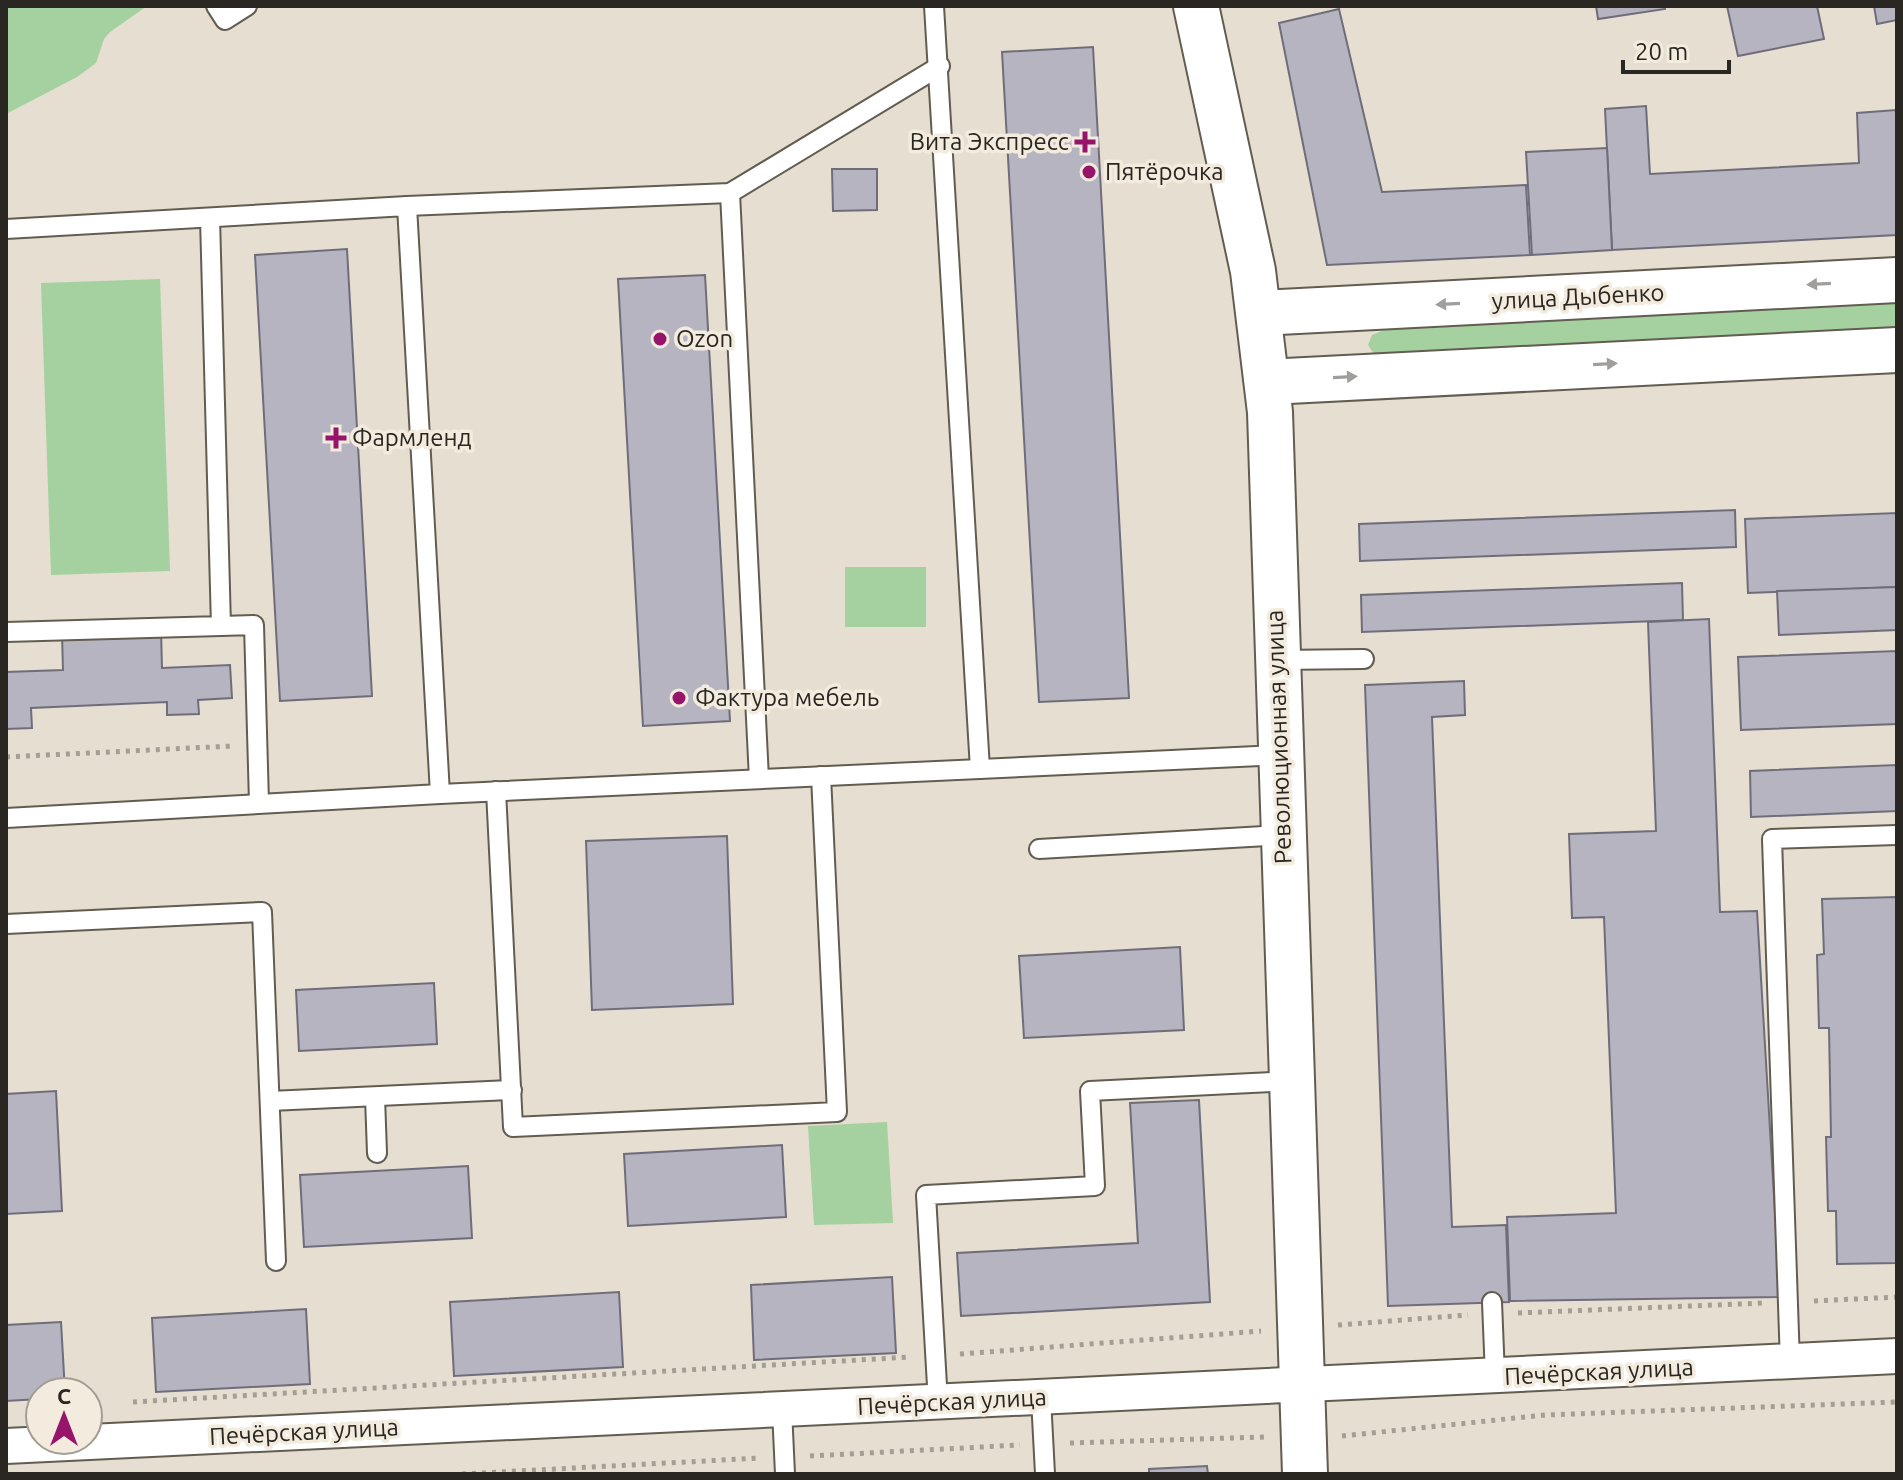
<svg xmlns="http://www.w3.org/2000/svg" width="1903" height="1480" font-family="Ubuntu,sans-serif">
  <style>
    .green { fill: #a4d19f }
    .building { fill: #b7b4c2; stroke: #706d7a; stroke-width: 2 }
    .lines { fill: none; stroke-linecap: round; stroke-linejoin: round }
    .service-casing { stroke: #625c51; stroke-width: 22 }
    .minor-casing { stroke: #625c51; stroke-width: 38 }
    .secondary-casing { stroke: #625c51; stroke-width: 48 }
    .path { stroke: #a49e94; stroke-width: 5; stroke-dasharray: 4 6; stroke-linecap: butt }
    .service { stroke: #fff; stroke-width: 18 }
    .minor { stroke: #fff; stroke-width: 34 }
    .secondary { stroke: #fff; stroke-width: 44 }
    .oneway { fill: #9f9e9c }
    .poi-dot { fill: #97146b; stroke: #f2ebde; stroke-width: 3 }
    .labels { text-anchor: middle; stroke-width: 7; stroke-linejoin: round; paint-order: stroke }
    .poi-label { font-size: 24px; fill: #2a2722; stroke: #f2ebde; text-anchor: start }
    .street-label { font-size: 24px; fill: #2a2722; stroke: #f2ebde }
  </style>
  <rect width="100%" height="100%" fill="#e5ded1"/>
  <g class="green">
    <path d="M 6,6 L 147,6 L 110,32 L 104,39 L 96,63 L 77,77 L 6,114 Z"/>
    <path d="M 160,279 L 170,571 L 51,575 L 41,283 Z"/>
    <path d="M 1897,302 L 1897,330 L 1385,358 L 1374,354 L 1368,345 L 1372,335 L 1384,330 Z"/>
    <rect x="845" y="567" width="81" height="60"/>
    <path d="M 887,1122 L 893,1223 L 814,1225 L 808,1126 Z"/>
  </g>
  <g class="building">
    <path d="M 1596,6 L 1665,6 L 1665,9 L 1598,19 Z"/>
    <path d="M 1727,6 L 1817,6 L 1824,39 L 1738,56 Z"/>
    <path d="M 1874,6 L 1897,6 L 1897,20 L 1877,24 Z"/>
    <path d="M 1339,9 L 1382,192 L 1526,185 L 1530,255 L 1327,265 L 1279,23 Z"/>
    <path d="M 1093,47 L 1129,698 L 1039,702 L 1002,52 Z"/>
    <path d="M 1646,106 L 1650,174 L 1859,163 L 1857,113 L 1896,110 L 1897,235 L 1612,250 L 1605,109 Z"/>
    <path d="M 1607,148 L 1612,250 L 1532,255 L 1526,152 Z"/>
    <path d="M 832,169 L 877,169 L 877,210 L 833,211 Z"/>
    <path d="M 347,249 L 372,696 L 280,701 L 255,255 Z"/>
    <path d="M 705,275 L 730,721 L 643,726 L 618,279 Z"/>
    <path d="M 1735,510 L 1736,547 L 1360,561 L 1359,524 Z"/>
    <path d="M 1897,513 L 1897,587 L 1748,593 L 1745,519 Z"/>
    <path d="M 1682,583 L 1683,620 L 1362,632 L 1361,595 Z"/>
    <path d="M 1897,587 L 1897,630 L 1779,635 L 1777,591 Z"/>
    <path d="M 1709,619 L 1720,912 L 1757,911 L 1780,1297 L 1510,1301 L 1507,1217 L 1616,1213 L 1604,917 L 1572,918 L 1569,834 L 1656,831 L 1648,622 Z"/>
    <path d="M 161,630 L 162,668 L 230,665 L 232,698 L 198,700 L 199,714 L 167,715 L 167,702 L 31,708 L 32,728 L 6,729 L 6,672 L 63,670 L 62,634 Z"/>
    <path d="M 1897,651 L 1897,724 L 1741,730 L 1738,657 Z"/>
    <path d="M 1464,681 L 1465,715 L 1432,717 L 1452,1227 L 1506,1225 L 1509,1302 L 1388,1306 L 1365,685 Z"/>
    <path d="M 1897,765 L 1897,811 L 1751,817 L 1750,771 Z"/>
    <path d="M 727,836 L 733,1004 L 592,1010 L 586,841 Z"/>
    <path d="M 1897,897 L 1897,1263 L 1837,1264 L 1836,1211 L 1828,1211 L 1826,1137 L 1831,1137 L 1829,1028 L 1819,1028 L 1817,955 L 1824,954 L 1822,899 Z"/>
    <path d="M 1180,947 L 1184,1030 L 1024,1038 L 1019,956 Z"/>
    <path d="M 434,983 L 437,1044 L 299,1051 L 296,990 Z"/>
    <path d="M 56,1091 L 62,1211 L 6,1214 L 6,1094 Z"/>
    <path d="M 1199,1100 L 1210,1302 L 961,1316 L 957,1253 L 1138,1243 L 1130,1103 Z"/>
    <path d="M 782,1145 L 786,1217 L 628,1226 L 624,1154 Z"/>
    <path d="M 468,1166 L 472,1238 L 304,1247 L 300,1175 Z"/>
    <path d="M 892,1277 L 896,1353 L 754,1360 L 751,1285 Z"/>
    <path d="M 619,1292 L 623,1367 L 454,1376 L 450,1302 Z"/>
    <path d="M 306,1309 L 310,1384 L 156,1392 L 152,1318 Z"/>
    <path d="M 61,1322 L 65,1392 L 40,1392 L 40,1399 L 6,1401 L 6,1325 Z"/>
    <path d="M 1207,1466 L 1208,1474 L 1149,1474 L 1149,1469 Z"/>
  </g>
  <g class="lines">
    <g class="service-casing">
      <g id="service">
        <path d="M 216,6 L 225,20 L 247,6"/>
        <path d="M 934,6 L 980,769"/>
        <path d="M 730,193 L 759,779"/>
        <path d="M 407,206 L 730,193 L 940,66"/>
        <path d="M 6,229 L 407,206 L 440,794 L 6,818"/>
        <path d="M 221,626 L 254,625 L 259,803"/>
        <path d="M 6,632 L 221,626 L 210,218"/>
        <path d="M 1277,660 L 1364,659"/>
        <path d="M 496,791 L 513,1127 L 837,1112 L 821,776"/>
        <path d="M 440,794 L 1280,755"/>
        <path d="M 1039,849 L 1283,835"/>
        <path d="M 6,924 L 262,912 L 276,1261"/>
        <path d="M 375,1097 L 377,1153"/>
        <path d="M 270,1101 L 512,1090"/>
        <path d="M 1492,1302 L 1495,1376"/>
        <path d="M 1790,1363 L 1772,839 L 1897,835"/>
        <path d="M 1041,1398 L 1045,1474"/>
        <path d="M 938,1403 L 926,1195 L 1095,1186 L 1090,1091 L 1291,1081"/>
        <path d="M 782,1410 L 785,1474"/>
      </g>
    </g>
    <g class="minor-casing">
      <path id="minor" d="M 6,1446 L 1897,1356"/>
    </g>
    <g class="secondary-casing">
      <g id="secondary">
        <path d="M 1196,6 L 1253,271 L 1270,412 L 1305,1474"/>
        <path d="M 1260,313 L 1897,280"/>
        <path d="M 1267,382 L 1897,350"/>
      </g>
    </g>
    <g class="path">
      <path d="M 6,757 L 233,746"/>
      <path d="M 1814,1301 L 1897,1297"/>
      <path d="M 1518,1313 L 1764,1303"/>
      <path d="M 1338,1325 L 1468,1315"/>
      <path d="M 960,1354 L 1261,1331"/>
      <path d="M 133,1402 L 910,1357"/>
      <path d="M 1342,1436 L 1545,1415 L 1897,1402"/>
      <path d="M 1070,1443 L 1264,1437"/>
      <path d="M 810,1456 L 1020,1445"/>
      <path d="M 462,1474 L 760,1458"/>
    </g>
    <use href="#service" class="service"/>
    <use href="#minor" class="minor"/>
    <use href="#secondary" class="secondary"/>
  </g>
  <defs><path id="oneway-solid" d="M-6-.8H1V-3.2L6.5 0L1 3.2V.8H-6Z" transform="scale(2)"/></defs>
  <g class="oneway">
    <use href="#oneway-solid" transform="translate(1819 284) rotate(177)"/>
    <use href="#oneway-solid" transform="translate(1448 304) rotate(177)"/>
    <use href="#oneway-solid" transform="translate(1605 364) rotate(-3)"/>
    <use href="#oneway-solid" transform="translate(1345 377) rotate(-3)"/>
  </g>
  <g class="poi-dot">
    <path d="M1081 130h8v8h8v8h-8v8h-8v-8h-8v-8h8z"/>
    <circle cx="1089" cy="172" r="8"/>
    <circle cx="660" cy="339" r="8"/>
    <path d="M332 426h8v8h8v8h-8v8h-8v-8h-8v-8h8z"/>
    <circle cx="679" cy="698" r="8"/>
  </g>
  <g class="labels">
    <g class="poi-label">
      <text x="1069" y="150" text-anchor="end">Вита Экспресс</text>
      <text x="1105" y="180">Пятёрочка</text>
      <text x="676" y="347">Ozon</text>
      <text x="352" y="446">Фармленд</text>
      <text x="695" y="706">Фактура мебель</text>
    </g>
    <g class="street-label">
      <text transform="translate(1578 297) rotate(-3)" y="8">улица Дыбенко</text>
      <text transform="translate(1279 737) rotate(-92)" y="8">Революционная улица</text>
      <text transform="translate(1599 1372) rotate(-3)" y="8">Печёрская улица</text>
      <text transform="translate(952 1402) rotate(-3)" y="8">Печёрская улица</text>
      <text transform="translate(304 1432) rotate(-3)" y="8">Печёрская улица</text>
    </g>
  </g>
  <rect width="1903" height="1480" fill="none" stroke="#2a2722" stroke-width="16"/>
  <g transform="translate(64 1416)"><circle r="38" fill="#f2ebde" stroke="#a29d93" stroke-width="2"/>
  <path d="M0-6L14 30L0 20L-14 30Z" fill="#97146b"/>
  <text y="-12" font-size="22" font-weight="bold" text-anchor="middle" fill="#2a2722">С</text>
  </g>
  <path d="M1623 60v12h106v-12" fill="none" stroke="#2a2722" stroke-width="4"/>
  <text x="1635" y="60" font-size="24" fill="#2a2722" stroke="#f2ebde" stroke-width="6" paint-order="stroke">20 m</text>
</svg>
